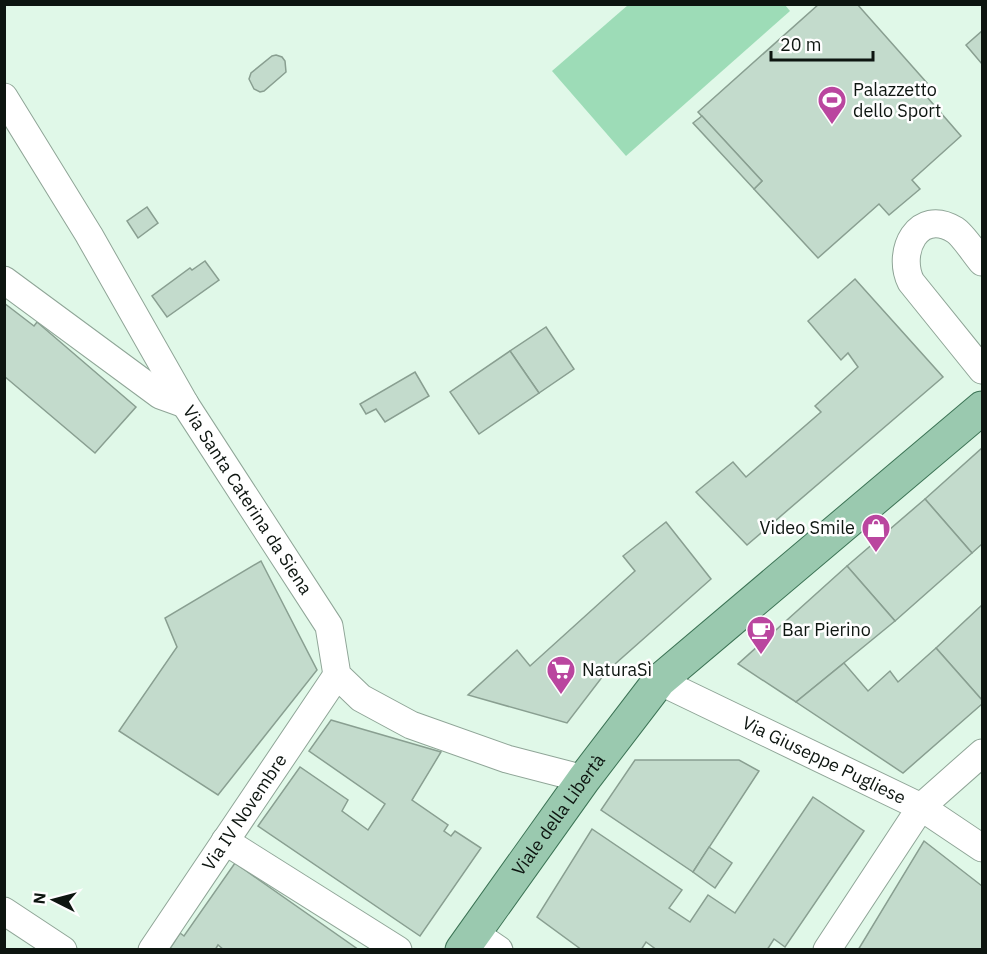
<svg xmlns="http://www.w3.org/2000/svg" width="987" height="954" font-family="'IBM Plex Sans',sans-serif">
  <style>
    .green { fill: #9ddcb7 }
    .building { fill: #c3dbcc; stroke: #899f91; stroke-width: 1.5 }
    .lines { fill: none; stroke-linecap: round; stroke-linejoin: round }
    .street-casing { stroke: #8fa597; stroke-width: 29 }
    .primary-casing { stroke: #3c7355; stroke-width: 35 }
    .street { stroke: #fff; stroke-width: 27 }
    .primary { stroke: #9ac9af; stroke-width: 33 }
    .labels { text-anchor: middle; stroke-width: 5; stroke-linejoin: round; paint-order: stroke }
    .poi-label { font-size: 18px; fill: #0d1510; stroke: #fefefe; text-anchor: start }
    .street-label { font-size: 18px; fill: #0d1510; stroke: #fefefe }
  </style>
  <rect width="100%" height="100%" fill="#e0f8e8"/>
  <path class="green" d="M 785,5 L 790,11 L 626,156 L 552,71 L 628,5 Z"/>
  <g class="building">
    <path d="M 819,4 L 857,4 L 927,83 L 920,89 L 961,136 L 912,180 L 920,189 L 889,215 L 879,204 L 818,258 L 754,189 L 762,181 L 698,112 Z"/>
    <path d="M 982,31 L 982,64 L 966,45 Z"/>
    <path d="M 276,55 L 282,57 L 285,61 L 286,72 L 264,91 L 260,92 L 254,89 L 249,79 L 251,73 L 272,56 Z"/>
    <path d="M 702,116 L 762,181 L 754,189 L 693,123 Z"/>
    <path d="M 147,207 L 158,223 L 138,238 L 127,221 Z"/>
    <path d="M 205,261 L 219,280 L 167,317 L 152,296 L 190,268 L 192,270 Z"/>
    <path d="M 855,279 L 943,377 L 747,545 L 696,492 L 733,462 L 746,477 L 821,412 L 815,406 L 858,367 L 848,353 L 841,360 L 808,321 Z"/>
    <path d="M 4,303 L 34,326 L 37,322 L 136,407 L 95,453 L 4,376 Z"/>
    <path d="M 546,327 L 574,369 L 539,393 L 510,351 Z"/>
    <path d="M 510,351 L 539,393 L 479,434 L 450,392 Z"/>
    <path d="M 415,372 L 429,396 L 385,422 L 376,409 L 366,414 L 360,404 Z"/>
    <path d="M 982,448 L 982,544 L 972,553 L 925,499 Z"/>
    <path d="M 925,499 L 972,553 L 895,621 L 847,566 Z"/>
    <path d="M 666,522 L 711,579 L 606,672 L 567,723 L 468,695 L 517,650 L 530,666 L 635,571 L 623,556 Z"/>
    <path d="M 261,561 L 317,670 L 218,795 L 119,731 L 177,647 L 165,618 Z"/>
    <path d="M 847,566 L 895,621 L 796,702 L 738,664 Z"/>
    <path d="M 982,605 L 982,700 L 936,648 Z"/>
    <path d="M 936,648 L 982,700 L 982,704 L 903,773 L 796,702 L 844,663 L 868,691 L 890,671 L 898,682 Z"/>
    <path d="M 331,720 L 441,752 L 412,800 L 448,825 L 444,831 L 451,836 L 455,831 L 481,848 L 420,936 L 258,826 L 300,767 L 348,800 L 342,811 L 368,830 L 385,804 L 309,751 Z"/>
    <path d="M 635,760 L 739,760 L 759,771 L 693,872 L 601,810 Z"/>
    <path d="M 813,797 L 864,831 L 785,947 L 774,939 L 767,950 L 657,950 L 646,942 L 641,950 L 582,950 L 537,917 L 592,829 L 682,890 L 669,908 L 690,922 L 708,895 L 735,913 Z"/>
    <path d="M 924,841 L 982,886 L 982,950 L 858,950 Z"/>
    <path d="M 709,847 L 732,863 L 715,888 L 693,872 Z"/>
    <path d="M 235,863 L 359,950 L 224,950 L 218,945 L 215,950 L 169,950 L 180,933 L 184,936 Z"/>
  </g>
  <g class="lines">
    <g class="street-casing">
      <g id="street">
        <path id="s1" d="M 4,97 L 89,235 L 185,404 L 329,626 L 337,675 L 361,698 L 411,725 L 507,759 L 584,779"/>
        <path d="M 982,262 C 975,254 963,235 955,230 C 918,207 896,252 911,282 L 982,370"/>
        <path d="M 4,280 L 160,395 L 185,404"/>
        <path id="s2" d="M 659,681 L 921,807 L 982,848"/>
        <path d="M 225,841 L 398,950"/>
        <path d="M 4,911 L 63,950"/>
        <path d="M 474,933 L 499,950"/>
        <path id="s3" d="M 152,950 L 337,675"/>
        <path d="M 827,950 L 921,807 L 982,753"/>
      </g>
    </g>
    <g class="primary-casing">
      <g id="primary">
        <path id="s4" d="M 462,950 L 584,779 L 659,681 L 982,408"/>
      </g>
    </g>
    <use href="#street" class="street"/>
    <use href="#primary" class="primary"/>
  </g>
  <defs>
    <g id="stadium-pin" transform="scale(1.5)"><path d="M0 17L-7.5 6A9.5 9.5 0 1 1 7.5 6Z" fill="#ba469f" stroke="#fefefe"/><path d="M0-5a6.5 5 0 1 0 0 10a6.5 5 0 1 0 0-10ZM-3.5-1.8h7v3.6h-7Z" fill="#fff"/></g>
    <g id="shop-pin" transform="scale(1.5)"><path d="M0 17L-7.5 6A9.5 9.5 0 1 1 7.5 6Z" fill="#ba469f" stroke="#fefefe"/><path d="M-5-2.5h2.3a2.7 3.5 0 0 1 5.4 0H5L5.5 6h-11ZM-1.5-2.5h3a1.5 2.3 0 0 0-3 0Z" fill="#fff"/></g>
    <g id="cafe-pin" transform="scale(1.5)"><path d="M0 17L-7.5 6A9.5 9.5 0 1 1 7.5 6Z" fill="#ba469f" stroke="#fefefe"/><path d="M-5.5-4.5H6V0H3Q3 3.5 0 3.5H-2.5Q-5.5 3.5-5.5 0ZM3-3.2v2h1.7v-2ZM-6 4.5H4V6H-6Z" fill="#fff"/></g>
    <g id="supermarket-pin" transform="scale(1.5)"><path d="M0 17L-7.5 6A9.5 9.5 0 1 1 7.5 6Z" fill="#ba469f" stroke="#fefefe"/><path d="M-6-5.5h2.5l.6 2H6L4.5 2H-2.5L-4.4-4H-6ZM-1.5 3.2a1.3 1.3 0 1 0 .1 0ZM3 3.2a1.3 1.3 0 1 0 .1 0Z" fill="#fff"/></g>
  </defs>
  <g fill-rule="evenodd">
    <use href="#stadium-pin" x="832" y="100"/>
    <use href="#shop-pin" x="876" y="528"/>
    <use href="#cafe-pin" x="761" y="630"/>
    <use href="#supermarket-pin" x="561" y="670"/>
  </g>
  <g class="labels">
    <g class="poi-label">
      <text x="853" y="96">Palazzetto<tspan x="853" dy="21">dello Sport</tspan></text>
      <text x="855" y="534" text-anchor="end">Video Smile</text>
      <text x="782" y="636">Bar Pierino</text>
      <text x="582" y="676">NaturaSì</text>
    </g>
    <g class="street-label">
      <text dy="6" stroke="none"><textPath href="#s1" startOffset="471">Via Santa Caterina da Siena</textPath></text>
      <text dy="6" stroke="none"><textPath href="#s2" startOffset="183">Via Giuseppe Pugliese</textPath></text>
      <text dy="6" stroke="none"><textPath href="#s3" startOffset="166">Via IV Novembre</textPath></text>
      <text dy="6" stroke="none"><textPath href="#s4" startOffset="166">Viale della Libertà</textPath></text>
    </g>
  </g>
  <rect width="987" height="954" fill="none" stroke="#0d1510" stroke-width="12"/>
  <g transform="translate(54 900) rotate(276)" stroke="#fefefe" stroke-width="4.5" paint-order="stroke">
  <path d="M0-4.5L10 22L0 15L-10 22Z" fill="#0d1510"/>
  <text y="-9" font-size="16" font-weight="bold" text-anchor="middle" fill="#0d1510">N</text>
  </g>
  <path d="M771 51v9h102v-9" fill="none" stroke="#0d1510" stroke-width="3"/>
  <text x="780" y="51" font-size="18" fill="#0d1510" stroke="#fefefe" stroke-width="4.5" paint-order="stroke">20 m</text>
</svg>
